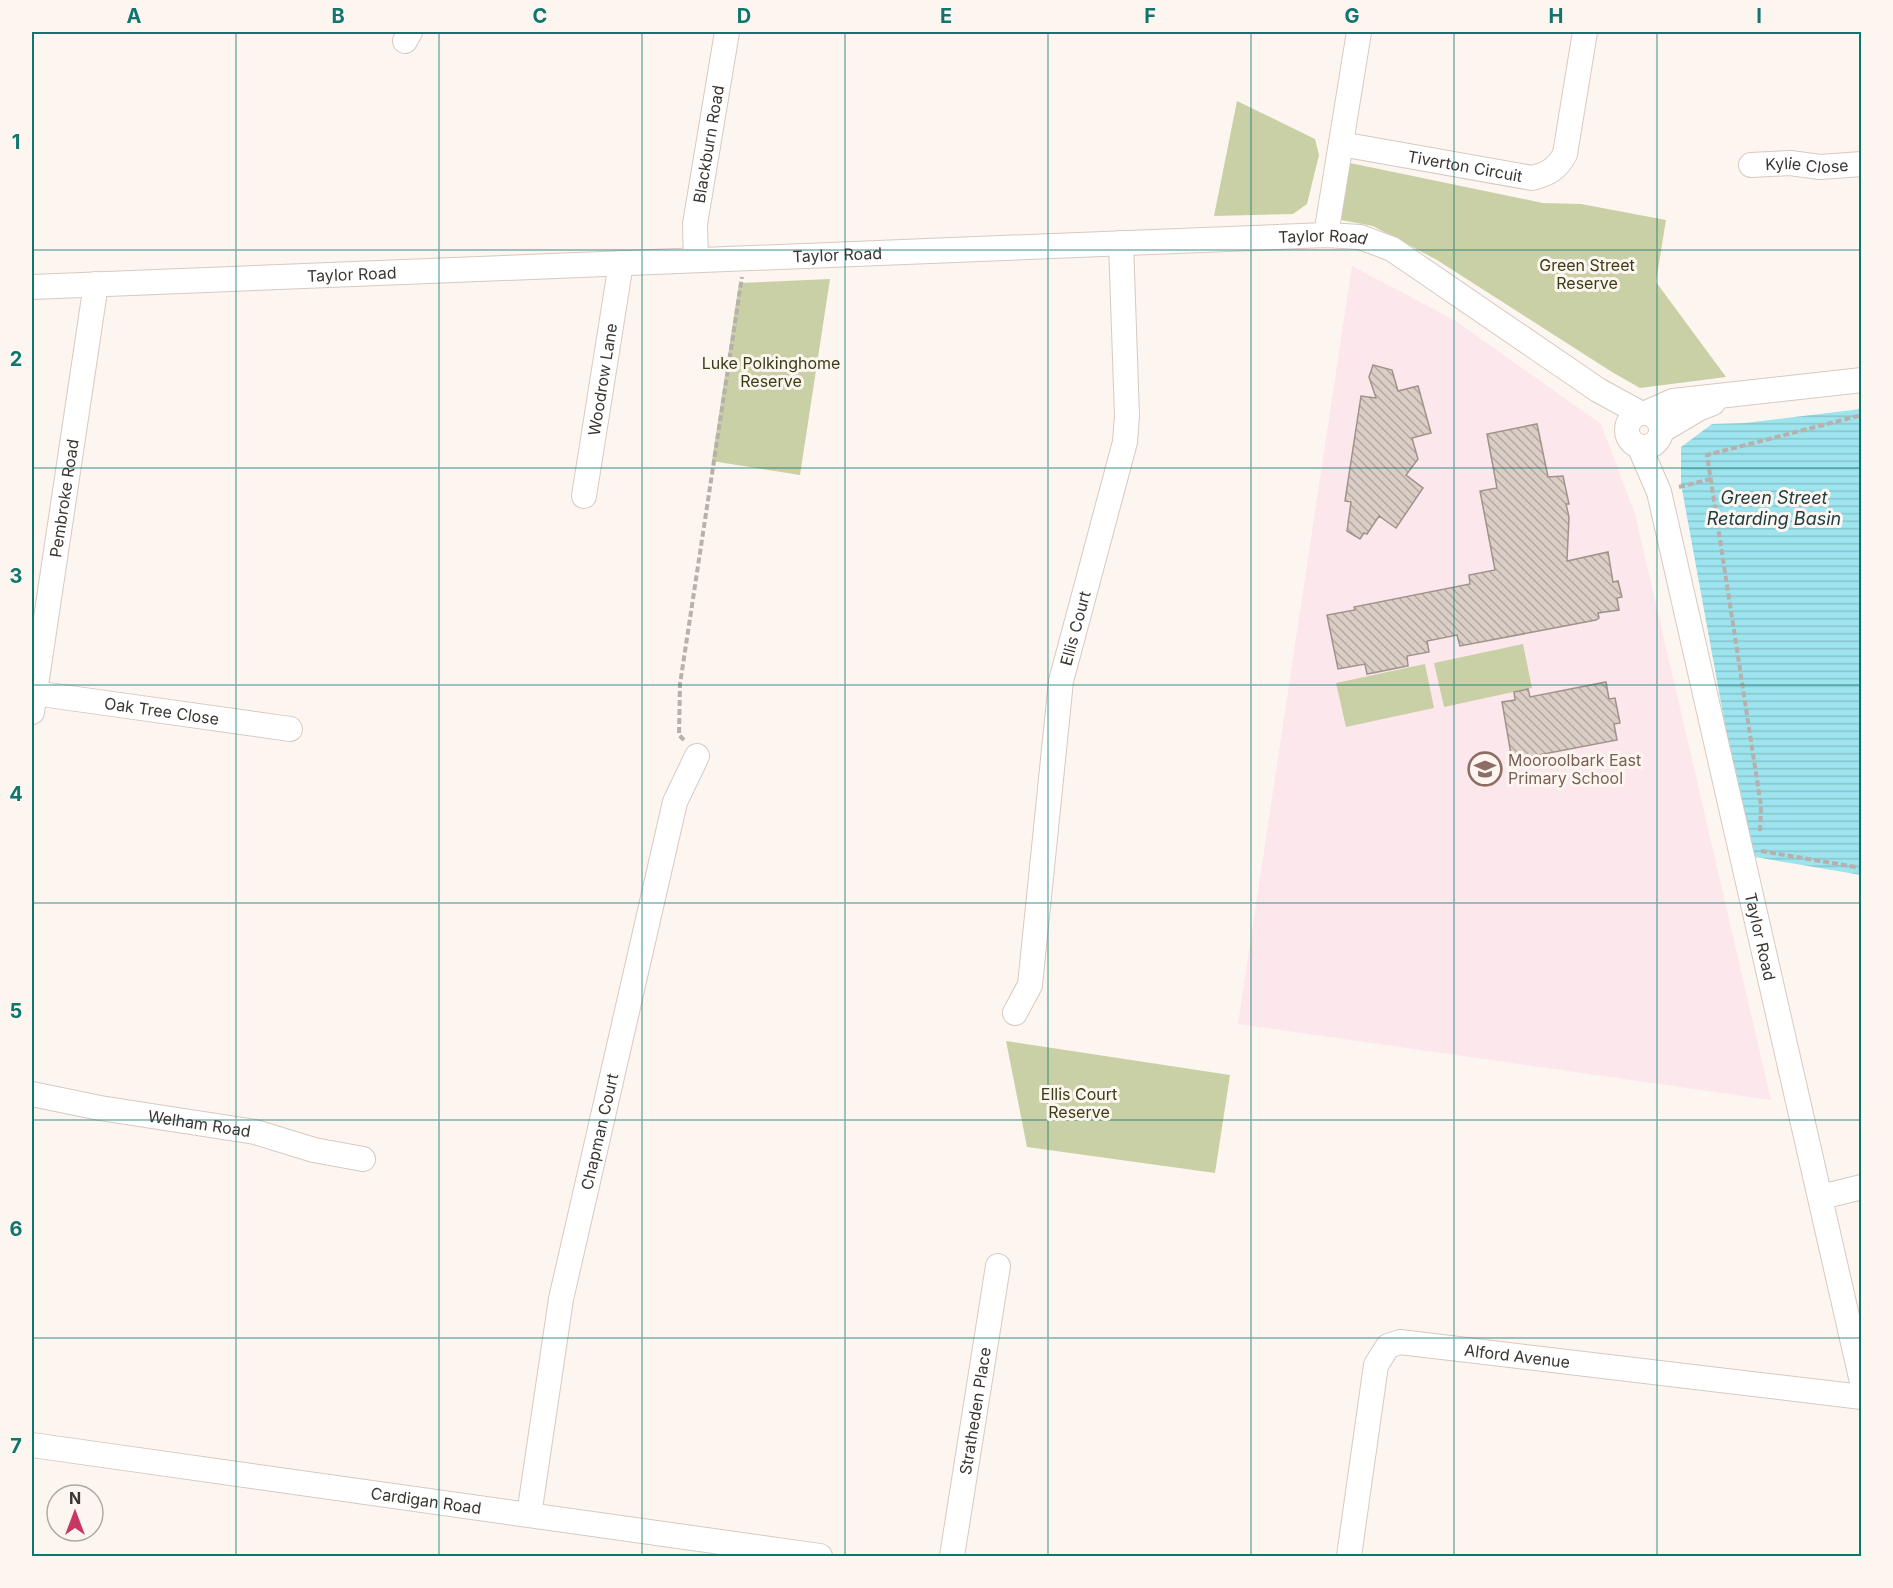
<svg xmlns="http://www.w3.org/2000/svg" width="1893" height="1588" font-family="Inter,sans-serif">
  <style>
    .education { fill: #fce7ec }
    .green { fill: #cad0a6 }
    .water { fill: url(#water-rules) }
    .building { fill: url(#building-back-hatch); stroke: #9f938c; stroke-width: 1.5 }
    .lines { fill: none; stroke-linecap: round; stroke-linejoin: round }
    .minor-casing { stroke: #d6cac1; stroke-width: 26 }
    .path { stroke: #b7b0ab; stroke-width: 4; stroke-dasharray: 6 3; stroke-linecap: butt }
    .minor { stroke: #fff; stroke-width: 24 }
    .grid { fill: none; stroke: #0f766e; stroke-width: 1.5; stroke-opacity: 0.55 }
    .labels { text-anchor: middle; stroke-width: 6; stroke-linejoin: round; paint-order: stroke }
    .street-label { font-size: 16px; fill: #3b3633; stroke: #fdf5f0 }
    .park-label { font-size: 16px; fill: #393d14; stroke: #fdf5f0 }
    .education-label { font-size: 16px; fill: #785e54; stroke: #fdf5f0; text-anchor: start }
    .water-label { font-size: 18px; font-style: italic; fill: #1a3d42; stroke: #fdf5f0 }
    .neatline { fill: none; stroke: #0f766e; stroke-width: 2 }
    .grid-label { font-size: 20px; text-anchor: middle; font-weight: bold; fill: #0f766e }
  </style>
  <defs>
    <pattern id="water-rules" width="6" height="5" patternUnits="userSpaceOnUse" patternTransform="scale(1.5)"><rect width="6" height="5" fill="#9de4ee"/><path d="M0 2.5h6" fill="none" stroke="#88c4cd"/></pattern>
    <pattern id="building-back-hatch" width="6" height="6" patternUnits="userSpaceOnUse" patternTransform="scale(1.5)"><rect width="6" height="6" fill="#dbcec6"/><path d="M-1 5l2 2M0 0l6 6M5-1l2 2" fill="none" stroke="#b3a8a1"/></pattern>
  </defs>
  <rect width="100%" height="100%" fill="#fdf5f0"/>
  <path class="education" d="M 1352,266 L 1456,321 L 1601,424 L 1635,514 L 1771,1100 L 1238,1024 Z"/>
  <g class="green">
    <path d="M 1237,101 L 1315,139 L 1319,155 L 1307,204 L 1293,214 L 1214,216 Z"/>
    <path d="M 1350,163 L 1543,203 L 1581,204 L 1666,220 L 1656,282 L 1726,377 L 1640,388 L 1612,372 L 1437,260 L 1373,226 L 1341,220 Z"/>
    <path d="M 830,279 L 800,475 L 712,461 L 739,283 Z"/>
    <path d="M 1523,644 L 1532,688 L 1444,707 L 1434,663 Z"/>
    <path d="M 1425,664 L 1434,708 L 1346,727 L 1336,683 Z"/>
    <path d="M 1006,1041 L 1230,1075 L 1215,1173 L 1027,1147 Z"/>
  </g>
  <path class="water" d="M 1861,409 L 1861,875 L 1749,856 L 1681,484 L 1681,447 L 1712,424 L 1745,423 Z"/>
  <g class="building">
    <path d="M 1373,365 L 1392,370 L 1398,391 L 1418,386 L 1431,433 L 1412,438 L 1418,459 L 1406,475 L 1423,488 L 1396,528 L 1379,516 L 1367,534 L 1364,533 L 1360,539 L 1347,531 L 1351,502 L 1345,501 L 1361,396 L 1376,398 L 1369,377 Z"/>
    <path d="M 1537,424 L 1548,477 L 1563,476 L 1569,504 L 1566,504 L 1569,517 L 1567,561 L 1608,552 L 1613,582 L 1618,581 L 1622,597 L 1617,598 L 1619,610 L 1598,613 L 1599,618 L 1596,620 L 1460,646 L 1457,635 L 1427,641 L 1429,652 L 1407,656 L 1408,666 L 1367,674 L 1365,664 L 1338,669 L 1327,615 L 1355,610 L 1354,607 L 1470,584 L 1469,575 L 1495,570 L 1480,491 L 1497,488 L 1487,434 Z"/>
    <path d="M 1606,682 L 1609,699 L 1615,698 L 1620,723 L 1614,724 L 1617,740 L 1512,760 L 1502,702 L 1515,700 L 1514,692 L 1528,689 L 1530,697 Z"/>
  </g>
  <g class="lines">
    <g class="minor-casing">
      <g id="minor">
        <path d="M 405,41 L 410,32"/>
        <path id="s1" d="M 1341,144 L 1532,178 C 1548,174 1557,169 1565,154 L 1585,32"/>
        <path id="s2" d="M 1751,165 L 1790,163 L 1820,167 L 1862,164"/>
        <path d="M 1326,235 L 1359,32"/>
        <path id="s3" d="M 696,259 L 695,224 L 727,32"/>
        <path id="s4" d="M 32,287 L 1326,235 L 1360,237 L 1392,249 L 1598,390 L 1640,413"/>
        <circle cx="1644" cy="430" r="17"/>
        <path d="M 1646,413 L 1673,401 L 1862,380"/>
        <path d="M 1661,431 L 1700,408 L 1713,403"/>
        <path id="s5" d="M 1640,448 L 1659,492 L 1862,1382"/>
        <path id="s6" d="M 584,496 L 621,263"/>
        <path id="s7" d="M 34,693 L 290,729"/>
        <path id="s8" d="M 32,712 L 96,284"/>
        <path id="s9" d="M 1015,1013 L 1030,985 L 1061,681 L 1125,442 L 1127,416 L 1121,243"/>
        <path id="s10" d="M 32,1094 L 100,1108 L 255,1132 L 314,1150 L 363,1159"/>
        <path d="M 1821,1197 L 1862,1187"/>
        <path id="s11" d="M 32,1445 L 820,1556"/>
        <path id="s12" d="M 529,1515 L 561,1299 L 675,802 L 697,756"/>
        <path id="s13" d="M 952,1556 L 998,1266"/>
        <path id="s14" d="M 1349,1556 L 1376,1365 L 1388,1346 L 1400,1342 L 1862,1397"/>
      </g>
    </g>
    <g class="path">
      <path d="M 1679,487 L 1711,479"/>
      <path d="M 684,740 L 679,735 L 680,684 L 742,277"/>
      <path d="M 1760,831 L 1761,806 L 1707,455 L 1862,415"/>
      <path d="M 1761,851 L 1862,868"/>
    </g>
    <use href="#minor" class="minor"/>
  </g>
  <path class="grid" d="M 236,32 L 236,1556M 439,32 L 439,1556M 642,32 L 642,1556M 845,32 L 845,1556M 1048,32 L 1048,1556M 1251,32 L 1251,1556M 1454,32 L 1454,1556M 1657,32 L 1657,1556M 32,250 L 1862,250M 32,468 L 1862,468M 32,685 L 1862,685M 32,903 L 1862,903M 32,1120 L 1862,1120M 32,1338 L 1862,1338"/>
  <defs>
    <g id="school-ring" transform="scale(1.725)"><circle r="9.5" fill="#fdf5f0" stroke="#8d6e63" stroke-width="1.5"/><path d="M0-5L7-2L0 1L-7-2ZM-4 1L0 2.5L4 1V4Q0 6-4 4Z" fill="#8d6e63"/></g>
  </defs>
  <g fill-rule="evenodd">
    <use href="#school-ring" x="1485" y="769"/>
  </g>
  <g class="labels">
    <g class="street-label">
      <text dy="6" stroke="none"><textPath href="#s3" startOffset="116">Blackburn Road</textPath></text>
      <text dy="6" stroke="none"><textPath href="#s2" startOffset="56">Kylie Close</textPath></text>
      <text dy="6" stroke="none"><textPath href="#s1" startOffset="126">Tiverton Circuit</textPath></text>
      <text dy="6" stroke="none"><textPath href="#s4" startOffset="1292">Taylor Road</textPath></text>
      <text dy="6" stroke="none"><textPath href="#s4" startOffset="806">Taylor Road</textPath></text>
      <text dy="6" stroke="none"><textPath href="#s4" startOffset="320">Taylor Road</textPath></text>
      <text dy="6" stroke="none"><textPath href="#s6" startOffset="118">Woodrow Lane</textPath></text>
      <text dy="6" stroke="none"><textPath href="#s8" startOffset="216">Pembroke Road</textPath></text>
      <text dy="6" stroke="none"><textPath href="#s9" startOffset="392">Ellis Court</textPath></text>
      <text dy="6" stroke="none"><textPath href="#s7" startOffset="129">Oak Tree Close</textPath></text>
      <text dy="6" stroke="none"><textPath href="#s5" startOffset="504">Taylor Road</textPath></text>
      <text dy="6" stroke="none"><textPath href="#s10" startOffset="170">Welham Road</textPath></text>
      <text dy="6" stroke="none"><textPath href="#s12" startOffset="390">Chapman Court</textPath></text>
      <text dy="6" stroke="none"><textPath href="#s14" startOffset="346">Alford Avenue</textPath></text>
      <text dy="6" stroke="none"><textPath href="#s13" startOffset="147">Stratheden Place</textPath></text>
      <text dy="6" stroke="none"><textPath href="#s11" startOffset="398">Cardigan Road</textPath></text>
    </g>
    <g class="park-label">
      <text x="1587" y="271">Green Street<tspan x="1587" dy="18">Reserve</tspan></text>
      <text x="771" y="369">Luke Polkinghome<tspan x="771" dy="18">Reserve</tspan></text>
      <text x="1079" y="1100">Ellis Court<tspan x="1079" dy="18">Reserve</tspan></text>
    </g>
    <g class="education-label">
      <text x="1508" y="766">Mooroolbark East<tspan x="1508" dy="18">Primary School</tspan></text>
    </g>
    <g class="water-label">
      <text x="1774" y="504">Green Street<tspan x="1774" dy="21">Retarding Basin</tspan></text>
    </g>
  </g>
  <rect width="1893" height="1588" fill="none" stroke="#fdf5f0" stroke-width="66"/>
  <g transform="translate(75 1513)"><circle r="28" fill="#fdf5f0" stroke="#afa9a4" stroke-width="1.5"/>
  <path d="M0-4.5L10 22L0 15L-10 22Z" fill="#c63863"/>
  <text y="-9" font-size="16" font-weight="bold" text-anchor="middle" fill="#3b3633">N</text>
  </g>
  <rect x="33" y="33" width="1827" height="1522" class="neatline"/>
  <g class="grid-label">
    <text x="134" y="23">A</text>
    <text x="338" y="23">B</text>
    <text x="540" y="23">C</text>
    <text x="744" y="23">D</text>
    <text x="946" y="23">E</text>
    <text x="1150" y="23">F</text>
    <text x="1352" y="23">G</text>
    <text x="1556" y="23">H</text>
    <text x="1759" y="23">I</text>
    <text x="16" y="149">1</text>
    <text x="16" y="366">2</text>
    <text x="16" y="583">3</text>
    <text x="16" y="801">4</text>
    <text x="16" y="1018">5</text>
    <text x="16" y="1236">6</text>
    <text x="16" y="1453">7</text>
  </g>
</svg>
